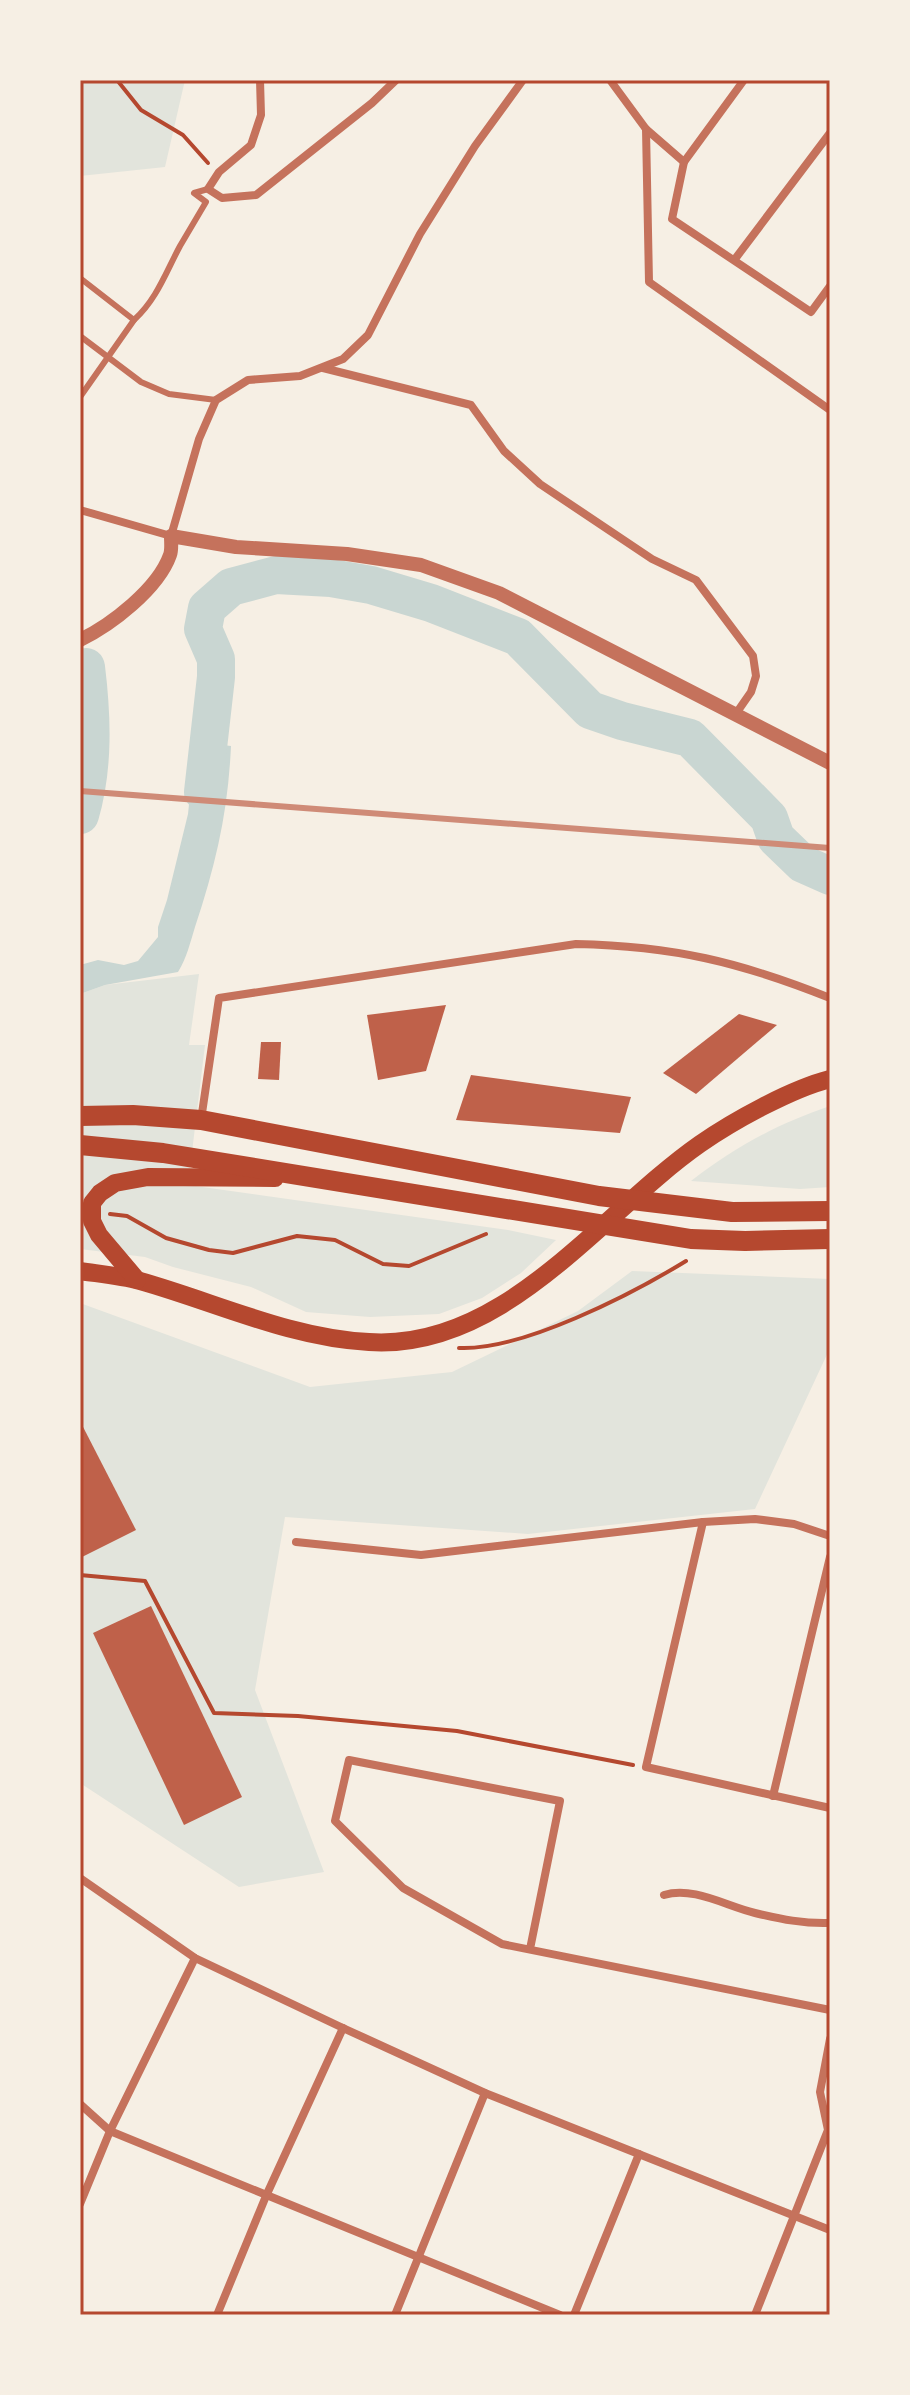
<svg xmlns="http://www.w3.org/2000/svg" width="910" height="2395" font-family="Raleway,sans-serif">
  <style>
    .green { fill: #e2e4dc }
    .water { fill: #c9d6d2 }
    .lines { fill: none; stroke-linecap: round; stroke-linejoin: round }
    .river { stroke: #c9d6d2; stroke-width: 38 }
    .building { fill: #bf614a }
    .path { stroke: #b5482f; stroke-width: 4 }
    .service { stroke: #c5725c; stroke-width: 6 }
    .minor { stroke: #c5725c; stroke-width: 8 }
    .tertiary { stroke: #c5725c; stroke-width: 14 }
    .primary { stroke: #b5482f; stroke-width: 18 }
    .trunk { stroke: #b5482f; stroke-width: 20 }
    .rail { stroke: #cf8b77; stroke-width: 6 }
    .neatline { fill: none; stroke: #b5482f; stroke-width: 3 }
  </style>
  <rect width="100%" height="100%" fill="#f6efe4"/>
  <g class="green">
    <path d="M 80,80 L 185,80 L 165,167 L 80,176 Z"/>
    <path d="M 199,974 L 189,1045 L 205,1045 L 188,1185 L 508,1230 L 556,1240 L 521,1273 L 482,1298 L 439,1314 L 370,1317 L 306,1312 L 251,1287 L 173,1267 L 145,1257 L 80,1249 L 80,994 L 105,985 Z"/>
    <path d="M 830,1106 L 830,1187 L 800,1189 L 691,1181 C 735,1147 777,1124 830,1106 Z"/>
    <path d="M 632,1271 L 830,1279 L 830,1348 L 755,1509 L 528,1534 L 285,1517 L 255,1690 L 324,1872 L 239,1887 L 80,1783 L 80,1303 L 310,1387 L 452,1372 L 578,1311 Z"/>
  </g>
  <path class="water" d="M 198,742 L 231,746 C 228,812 216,864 195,927 C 190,943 187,957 178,972 L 105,985 L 80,994 L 80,965 L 98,960 L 124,965 L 138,961 L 158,937 L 158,927 L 167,900 L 188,814 L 191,785 L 198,759 Z"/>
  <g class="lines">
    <g class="river">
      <path d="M 203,792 L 216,677 L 216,659 L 203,629 L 207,608 L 231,587 L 276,575 L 331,578 L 371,585 L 431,603 L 518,637 L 590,710 L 622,721 L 690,738 L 769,818 L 776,838 L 803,864 L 830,876"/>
      <path d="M 80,815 C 94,767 92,716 86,667"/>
    </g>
  </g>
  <g class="building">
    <path d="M 446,1005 L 426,1071 L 378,1080 L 367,1015 Z"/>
    <path d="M 739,1014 L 777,1025 L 696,1094 L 663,1073 Z"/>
    <path d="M 261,1042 L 281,1042 L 279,1080 L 258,1079 Z"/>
    <path d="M 471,1075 L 631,1097 L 620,1133 L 456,1120 Z"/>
    <path d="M 80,1421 L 136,1530 L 80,1558 Z"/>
    <path d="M 151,1606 L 242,1797 L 184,1825 L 93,1633 Z"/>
  </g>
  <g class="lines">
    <g class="path">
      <path d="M 117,80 L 141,110 L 183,135 L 208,163"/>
      <path d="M 110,1214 L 127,1216 L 166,1238 L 209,1250 L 233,1253 L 297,1236 L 335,1240 L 383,1264 L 409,1266 L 486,1234"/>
      <path d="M 459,1348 C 522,1351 632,1294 686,1261"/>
      <path d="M 80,1575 L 145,1581 L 214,1713 L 298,1716 L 457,1731 L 633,1765"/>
    </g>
    <g class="service">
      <path d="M 80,278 L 134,320"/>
      <path d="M 80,336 L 141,382 L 169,394 L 216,400"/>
      <path d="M 80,397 L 134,320 C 157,299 166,272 180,246 C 189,231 197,217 206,202 L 194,193 L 208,189"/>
    </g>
    <g class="minor">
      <path d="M 260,80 L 261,115 L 251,145 L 219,172 L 208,189 L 222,198 L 256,195 L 372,103 L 396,80"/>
      <path d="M 610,80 L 646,129 L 649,282 L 830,410"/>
      <path d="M 744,80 L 684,162 L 672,219 L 811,312 L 830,286"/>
      <path d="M 646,129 L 684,162"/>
      <path d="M 735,259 L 830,133"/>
      <path d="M 323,368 L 471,405 L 504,451 L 540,484 L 652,559 L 696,580 L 753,656 L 756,676 L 751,692 L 735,715"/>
      <path d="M 80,510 L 171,536 L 199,439 L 216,400 L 248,380 L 300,376 L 343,359 L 368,335 L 420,234 L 475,146 L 523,80"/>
      <path d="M 201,1120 L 219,998 L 576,944 C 673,946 740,962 830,998"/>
      <path d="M 703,1522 L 646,1767 L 830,1808"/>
      <path d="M 296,1542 L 421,1555 L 703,1522 L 755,1519 L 794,1524 L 830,1536"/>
      <path d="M 773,1796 L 830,1557"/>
      <path d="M 80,1878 L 195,1958 L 343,2028 L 485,2093 L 830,2230"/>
      <path d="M 664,1895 C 693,1886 726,1906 755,1913 C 781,1919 804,1924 830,1923"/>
      <path d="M 530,1949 L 560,1801 L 349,1760 L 335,1821 L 403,1888 L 502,1944 L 830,2010"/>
      <path d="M 80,2104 L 110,2131 L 560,2315"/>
      <path d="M 80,2204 L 110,2131 L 195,1958"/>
      <path d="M 217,2315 L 266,2196 L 343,2028"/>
      <path d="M 395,2315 L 485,2093"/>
      <path d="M 574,2315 L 639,2154"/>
      <path d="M 755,2315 L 828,2130 L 820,2092 L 830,2039"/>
    </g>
    <path class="tertiary" d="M 80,640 C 111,625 158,589 170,555 C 172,550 171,542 171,536 L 236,547 L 347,554 L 421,565 L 499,593 L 830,763"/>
    <g class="primary">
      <path d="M 80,1271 C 100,1274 121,1276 140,1281 C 215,1302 290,1338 369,1342 C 504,1351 600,1214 700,1144 C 733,1121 791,1089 830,1079"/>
      <path d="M 137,1280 L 99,1235 L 92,1221 L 92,1203 L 100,1193 L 115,1183 L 148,1177 L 275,1178"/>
    </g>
    <g class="trunk">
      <path d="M 80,1116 L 133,1115 L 201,1120 L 599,1196 L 732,1212 L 830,1211"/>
      <path d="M 80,1145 L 163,1153 L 691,1239 L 745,1241 L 830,1239"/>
    </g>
    <path class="rail" d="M 80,791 L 830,848"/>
  </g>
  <rect width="910" height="2395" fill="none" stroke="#f6efe4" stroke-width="164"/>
  <rect x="82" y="82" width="746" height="2231" class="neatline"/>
</svg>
